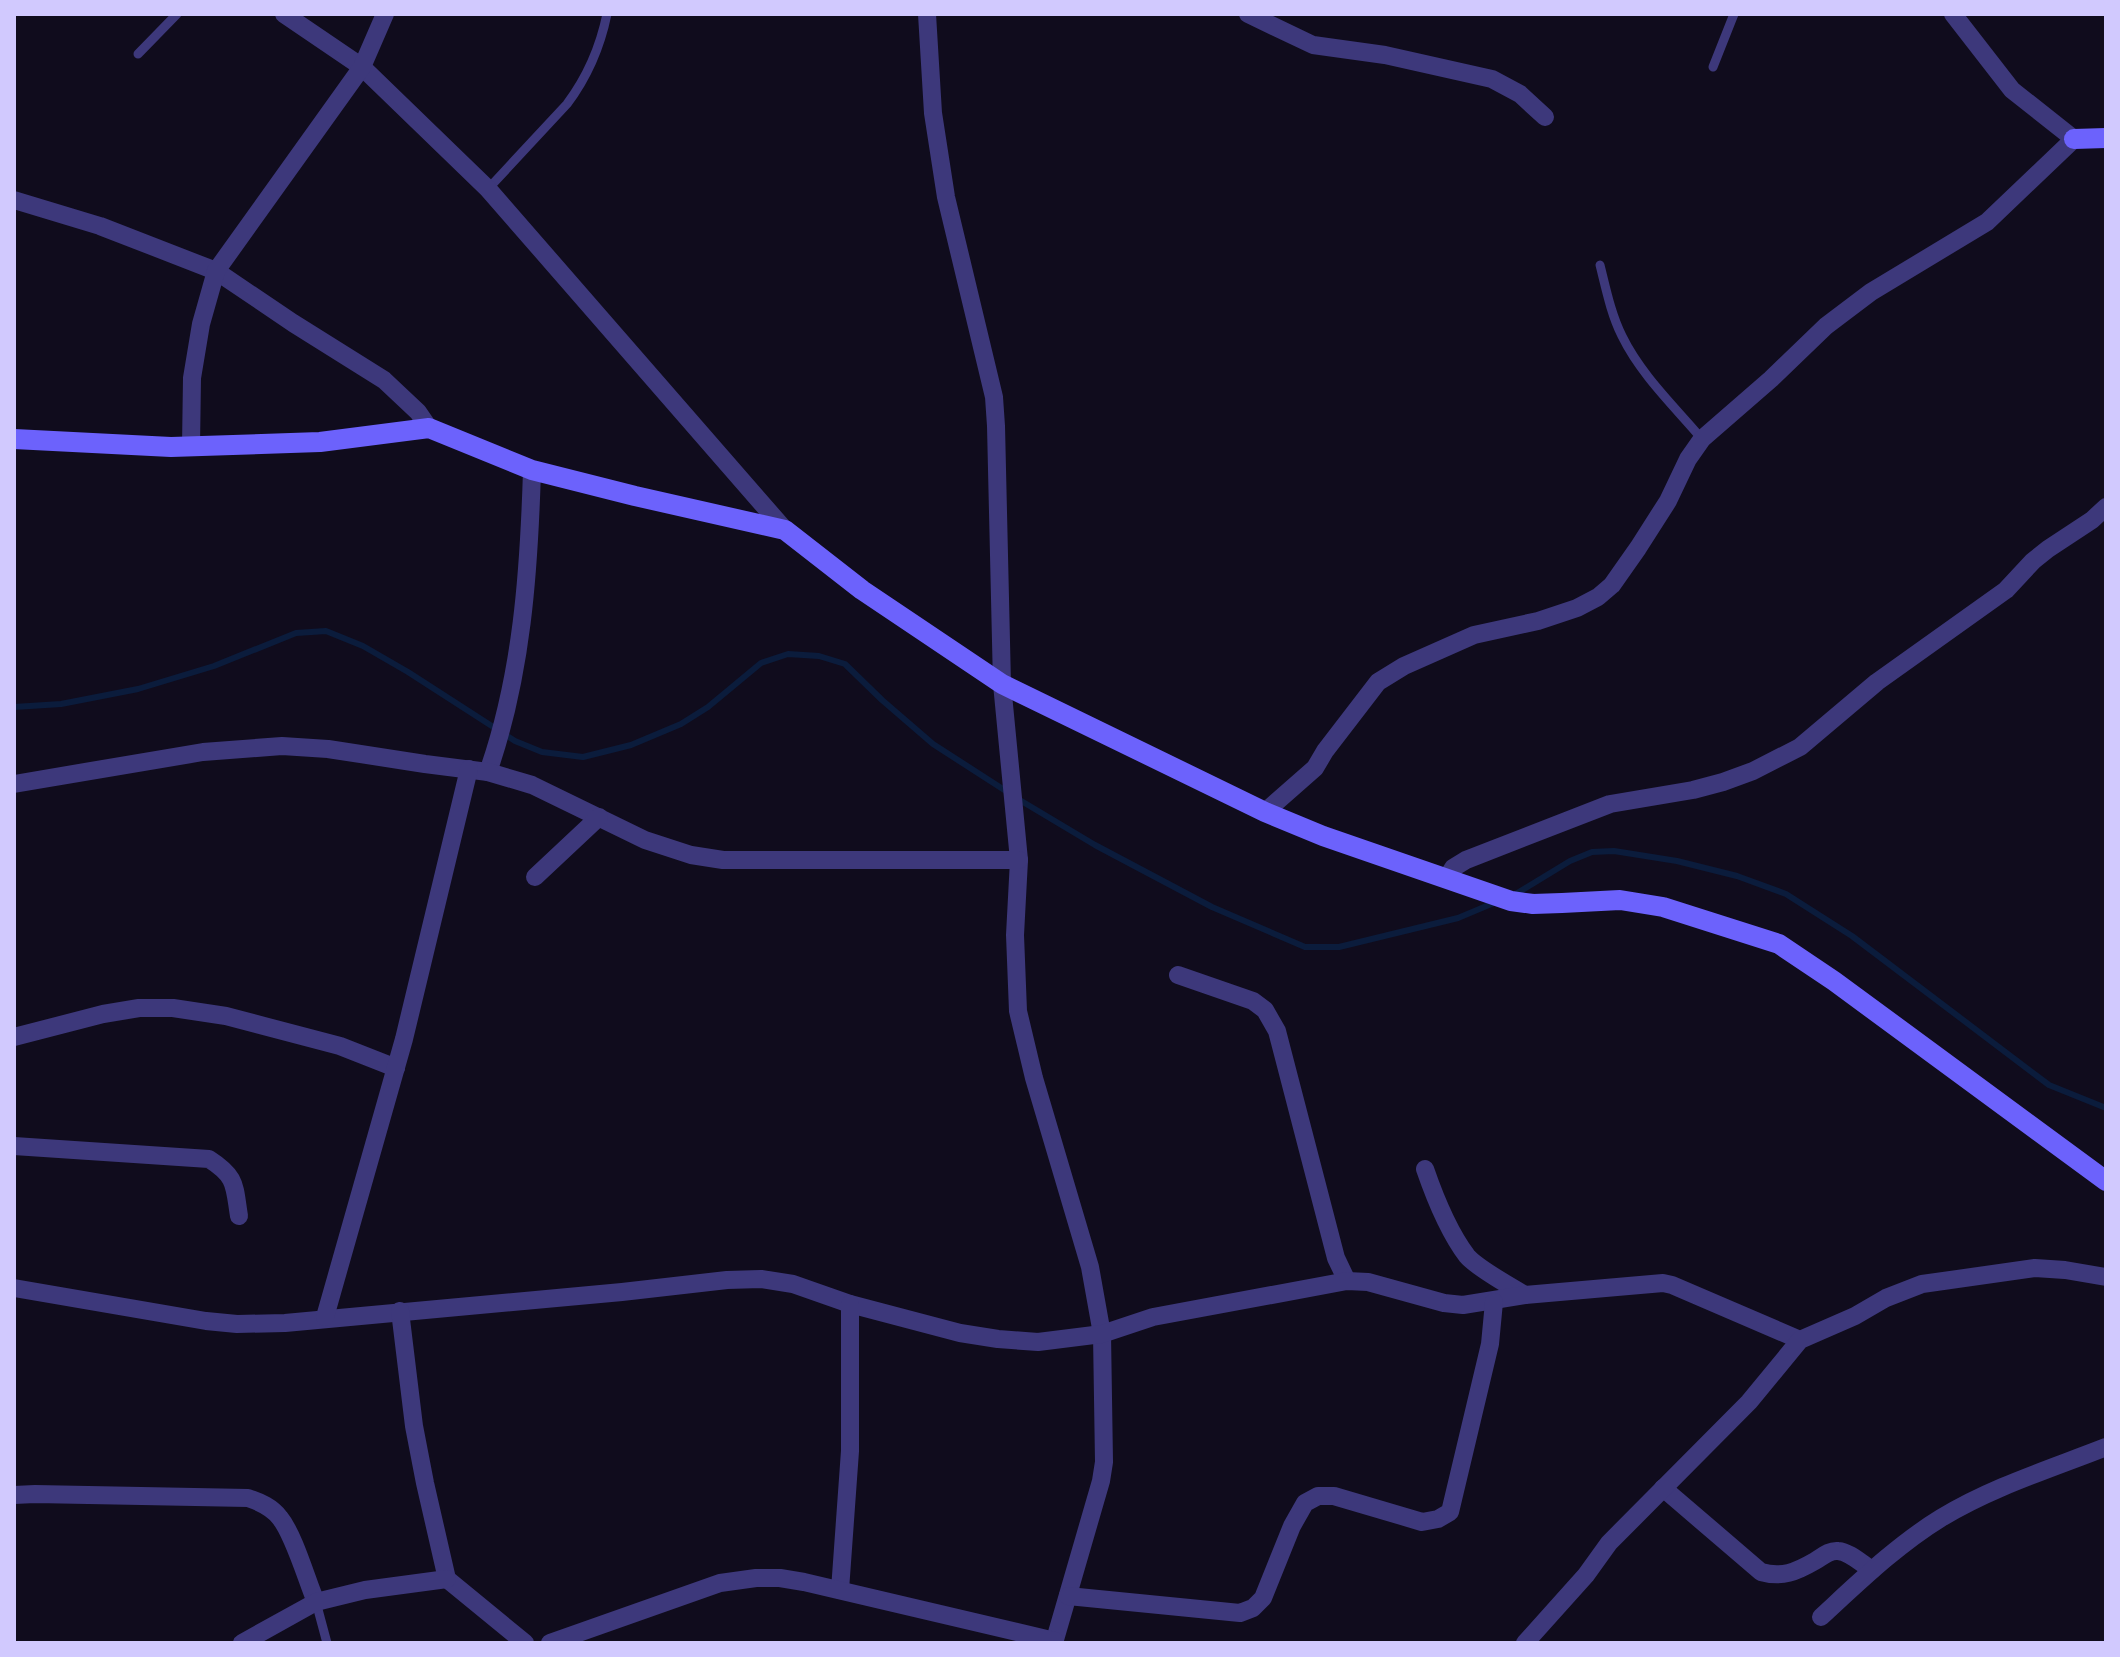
<svg xmlns="http://www.w3.org/2000/svg" width="2120" height="1657" font-family="'Golos Text',sans-serif">
  <style>
    .lines { fill: none; stroke-linecap: round; stroke-linejoin: round }
    .stream { stroke: #0b1c3c; stroke-width: 6 }
    .lane { stroke: #3d387b; stroke-width: 9 }
    .street { stroke: #3d387b; stroke-width: 18 }
    .secondary { stroke: #6c62fc; stroke-width: 20 }
  </style>
  <rect width="100%" height="100%" fill="#100c1d"/>
  <g class="lines">
    <g class="stream">
      <path d="M 14,707 L 61,704 L 138,689 L 214,666 L 296,633 L 326,631 L 363,646 L 408,672 L 515,741 L 542,752 L 583,757 L 631,745 L 681,724 L 708,707 L 761,663 L 788,654 L 819,656 L 845,664 L 882,700 L 933,744 L 1009,793"/>
      <path d="M 1018,799 L 1095,845 L 1212,907 L 1305,947 L 1339,947 L 1458,918 L 1496,902"/>
      <path d="M 1514,895 L 1570,861 L 1592,852 L 1614,851 L 1677,861 L 1737,876 L 1786,894 L 1852,936 L 2049,1085 L 2106,1108"/>
    </g>
    <g class="lane">
      <path d="M 138,54 L 177,14"/>
      <path d="M 1713,67 L 1734,14"/>
      <path d="M 488,189 L 567,104 C 588,76 600,48 607,14"/>
      <path d="M 1600,265 C 1606,289 1611,314 1622,336 C 1641,375 1675,407 1702,439"/>
      <path d="M 316,1602 L 327,1643"/>
    </g>
    <g class="street">
      <path d="M 284,14 L 362,67 L 488,189 L 785,530"/>
      <path d="M 927,14 L 933,113 L 946,197 L 994,397 L 996,426 L 1002,684 L 1019,860 L 1015,935 L 1018,1011 L 1034,1078 L 1090,1267 L 1102,1334 L 1104,1462 L 1101,1481 L 1054,1643"/>
      <path d="M 1248,14 L 1313,45 L 1385,55 L 1492,79 L 1520,94 L 1545,117"/>
      <path d="M 14,200 L 100,226 L 216,271 L 293,323 L 384,380 L 418,412 L 429,428"/>
      <path d="M 191,446 L 192,378 L 201,324 L 216,271 L 362,67 L 385,14"/>
      <path d="M 488,772 C 522,675 529,572 532,470"/>
      <path d="M 14,784 L 203,752 L 282,746 L 328,749 L 425,764 L 488,772 L 532,785 L 645,840 L 691,855 L 723,860 L 1019,860"/>
      <path d="M 1265,812 L 1315,768 L 1325,751 L 1378,682 L 1404,666 L 1474,635 L 1538,621 L 1577,608 L 1598,597 L 1612,585 L 1638,548 L 1668,501 L 1688,459 L 1702,439 L 1771,379 L 1826,326 L 1871,292 L 1987,222 L 2074,139 L 2012,90 L 1953,14"/>
      <path d="M 535,877 L 599,817"/>
      <path d="M 1446,879 L 1453,868 L 1466,860 L 1610,804 L 1693,790 L 1723,782 L 1753,771 L 1800,747 L 1877,682 L 2006,590 L 2033,561 L 2048,549 L 2092,520 L 2106,507"/>
      <path d="M 1178,975 L 1253,1001 L 1265,1010 L 1277,1031 L 1336,1258 L 1347,1281"/>
      <path d="M 14,1037 L 103,1014 L 139,1008 L 173,1008 L 226,1016 L 340,1046 L 396,1068"/>
      <path d="M 14,1146 L 209,1159 C 237,1177 234,1185 239,1216"/>
      <path d="M 1425,1169 C 1435,1198 1448,1231 1467,1256 C 1477,1268 1510,1286 1525,1295"/>
      <path d="M 14,1288 L 206,1321 L 237,1324 L 285,1323 L 622,1292 L 727,1280 L 761,1279 L 793,1284 L 850,1304 L 960,1333 L 998,1339 L 1038,1342 L 1102,1334 L 1153,1317 L 1347,1281 L 1368,1282 L 1444,1303 L 1463,1305 L 1525,1295 L 1663,1283 L 1672,1285 L 1800,1340"/>
      <path d="M 400,1311 L 414,1426 L 425,1483 L 447,1579 L 525,1643"/>
      <path d="M 325,1317 L 404,1039 L 469,769"/>
      <path d="M 1663,1488 L 1761,1572 C 1782,1578 1796,1572 1815,1561 C 1822,1557 1829,1550 1838,1551 C 1850,1552 1862,1564 1872,1570"/>
      <path d="M 14,1495 L 35,1494 L 248,1498 C 260,1502 272,1507 280,1518 C 294,1535 307,1581 316,1602"/>
      <path d="M 840,1590 L 850,1451 L 850,1304"/>
      <path d="M 1068,1596 L 1240,1613 L 1253,1608 L 1263,1598 L 1292,1526 L 1305,1503 L 1318,1496 L 1334,1496 L 1422,1522 L 1438,1519 L 1450,1512 L 1490,1344 L 1494,1302"/>
      <path d="M 1821,1617 C 1859,1582 1897,1545 1941,1518 C 1992,1487 2050,1469 2106,1447"/>
      <path d="M 242,1643 L 316,1602 L 365,1590 L 447,1579"/>
      <path d="M 550,1643 L 720,1583 L 756,1578 L 780,1578 L 804,1582 L 1055,1641"/>
      <path d="M 1525,1643 L 1586,1575 L 1609,1543 L 1749,1402 L 1800,1340 L 1855,1316 L 1886,1298 L 1922,1284 L 2035,1268 L 2065,1270 L 2106,1277"/>
    </g>
    <g class="secondary">
      <path d="M 2074,139 L 2106,138"/>
      <path d="M 14,439 L 171,447 L 320,442 L 429,428 L 532,470 L 635,496 L 785,530 L 862,590 L 1002,684 L 1265,812 L 1323,836 L 1511,901 L 1533,904 L 1562,903 L 1620,900 L 1663,907 L 1779,944 L 1834,981 L 2106,1181"/>
    </g>
  </g>
  <rect width="2120" height="1657" fill="none" stroke="#d1c9fe" stroke-width="32"/>
</svg>
